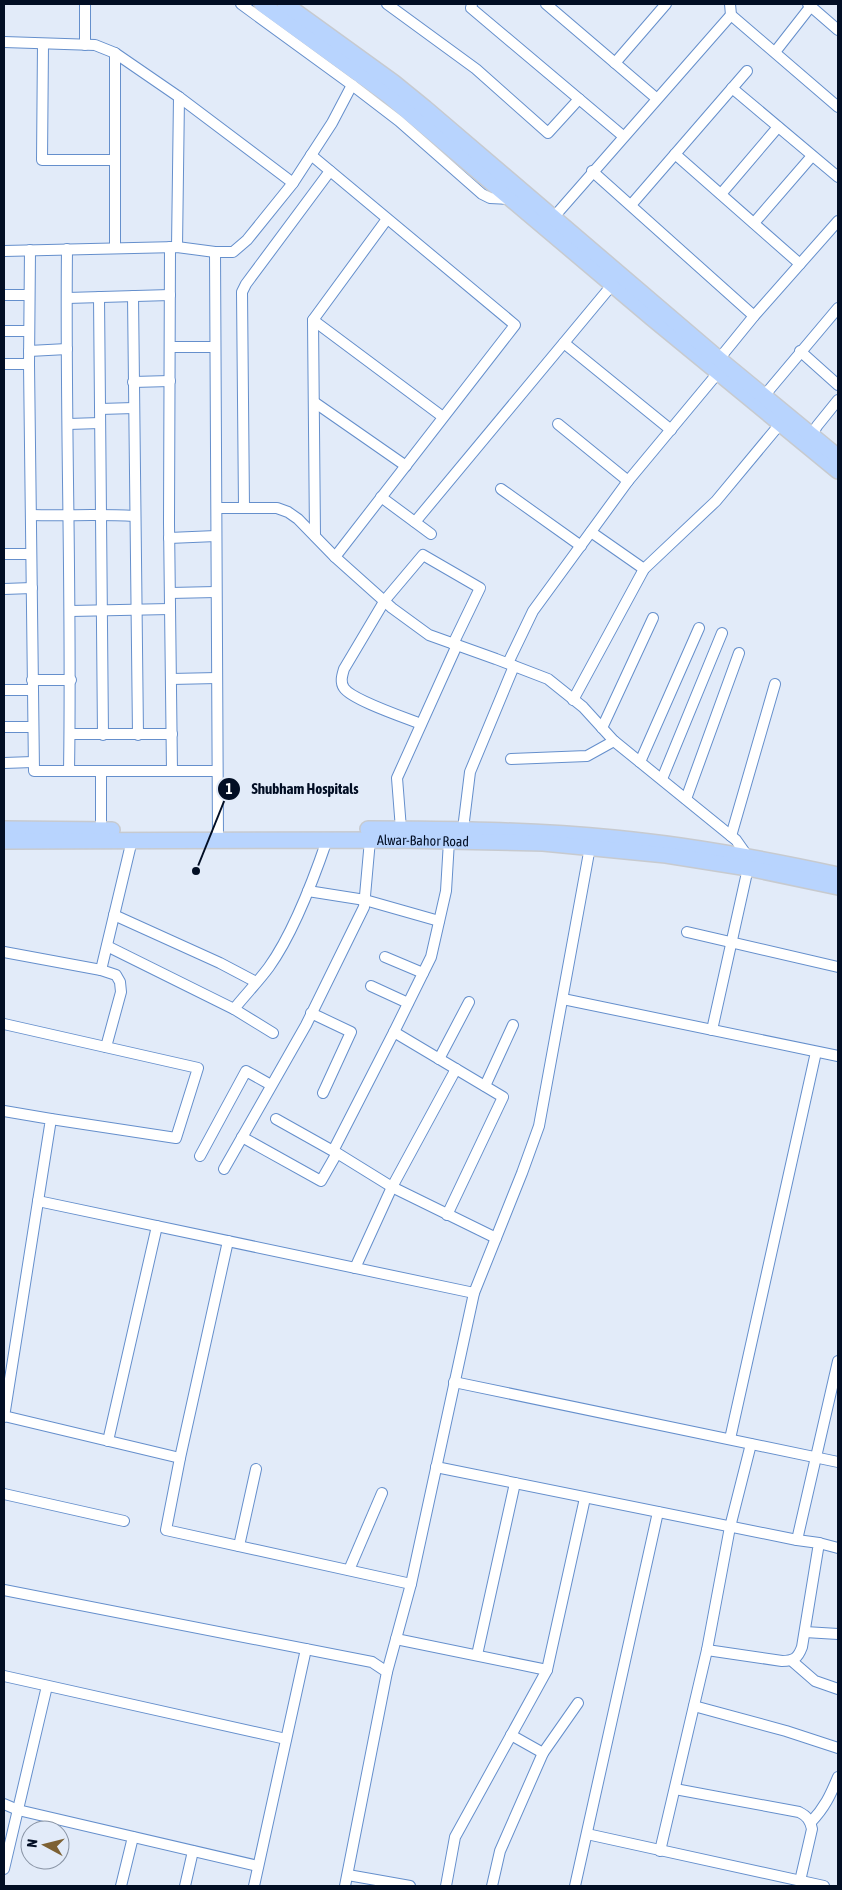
<svg xmlns="http://www.w3.org/2000/svg" width="842" height="1890" font-family="'Asap Condensed',sans-serif">
  <style>
    .lines { fill: none; stroke-linecap: round; stroke-linejoin: round }
    .minor-casing { stroke: #658fcc; stroke-width: 12 }
    .primary-casing { stroke: #c7cacf; stroke-width: 18 }
    .minor { stroke: #fff; stroke-width: 10 }
    .primary { stroke: #b8d4fe; stroke-width: 15 }
    .labels { text-anchor: middle; stroke-width: 4; stroke-linejoin: round; paint-order: stroke }
    .street-label { font-size: 14px; fill: #020e24; stroke: #e2ebf9 }
    .leader { fill: none; stroke: #020e24; stroke-width: 2 }
    .callout-dot { fill: #020e24; stroke: #e2ebf9; stroke-width: 2 }
    .mark-label { font-size: 15px; text-anchor: middle; font-weight: bold; fill: #fff }
    .callout-label { font-size: 15px; text-anchor: middle; font-weight: bold; fill: #020e24; stroke: #e2ebf9; stroke-width: 4; stroke-linejoin: round; paint-order: stroke }
  </style>
  <rect width="100%" height="100%" fill="#e2ebf9"/>
  <g class="lines">
    <g class="minor-casing">
      <g id="minor">
        <path d="M 85,4 L 85,45"/>
        <path d="M 241,4 L 352,85 L 399,121 L 482,194 L 490,198 L 511,199"/>
        <path d="M 387,4 L 476,69 L 548,133 L 579,99"/>
        <path d="M 472,4 L 471,8 L 623,136"/>
        <path d="M 546,4 L 656,98"/>
        <path d="M 730,4 L 731,15 L 838,107"/>
        <path d="M 808,4 L 838,30"/>
        <path d="M 4,42 L 95,45 L 115,53 L 179,97 L 293,183"/>
        <path d="M 43,44 L 42,160 L 115,160"/>
        <path d="M 775,52 L 811,6"/>
        <path d="M 115,53 L 115,248"/>
        <path d="M 615,63 L 666,4"/>
        <path d="M 732,88 L 838,177"/>
        <path d="M 675,154 L 800,264"/>
        <path d="M 311,155 L 515,325 L 335,557"/>
        <path d="M 592,171 L 754,316"/>
        <path d="M 721,194 L 778,127"/>
        <path d="M 631,205 L 747,71"/>
        <path d="M 553,218 L 731,15"/>
        <path d="M 754,223 L 812,156"/>
        <path d="M 170,247 L 169,523 L 172,771"/>
        <path d="M 177,247 L 179,97"/>
        <path d="M 67,249 C 65,423 72,597 69,771"/>
        <path d="M 30,250 L 29,364 L 34,771 L 217,771"/>
        <path d="M 4,251 L 177,247 L 215,252"/>
        <path d="M 4,295 L 29,295"/>
        <path d="M 133,296 L 138,735"/>
        <path d="M 99,297 L 103,735"/>
        <path d="M 67,298 L 170,295"/>
        <path d="M 313,320 L 443,417"/>
        <path d="M 4,331 L 29,331"/>
        <path d="M 564,343 L 671,430"/>
        <path d="M 170,347 L 215,347"/>
        <path d="M 29,351 L 67,349"/>
        <path d="M 800,351 L 838,385"/>
        <path d="M 719,359 L 754,316 L 838,221"/>
        <path d="M 4,364 L 29,364"/>
        <path d="M 133,382 L 170,381"/>
        <path d="M 764,396 L 838,308"/>
        <path d="M 314,402 L 406,466"/>
        <path d="M 100,409 L 134,408"/>
        <path d="M 68,424 L 100,423"/>
        <path d="M 558,424 L 628,481"/>
        <path d="M 812,435 L 817,426 L 838,400"/>
        <path d="M 501,489 L 581,546"/>
        <path d="M 381,497 L 431,534"/>
        <path d="M 217,508 L 277,508 L 288,512 L 298,519 L 335,557 L 392,608 L 429,635 L 496,659 L 548,679 L 583,707 L 614,741 L 736,840 L 748,857"/>
        <path d="M 244,508 L 242,292 L 246,284 L 330,171"/>
        <path d="M 31,515 C 65,516 100,514 134,516"/>
        <path d="M 415,522 L 612,285"/>
        <path d="M 591,532 L 644,569"/>
        <path d="M 315,536 L 313,320 L 387,219"/>
        <path d="M 169,538 L 216,536"/>
        <path d="M 4,554 L 31,554"/>
        <path d="M 4,589 L 32,588"/>
        <path d="M 170,593 L 216,592"/>
        <path d="M 70,611 L 170,609"/>
        <path d="M 508,663 L 533,611 L 628,481 L 722,368"/>
        <path d="M 171,679 L 217,678"/>
        <path d="M 32,680 L 71,680"/>
        <path d="M 4,690 L 33,690"/>
        <path d="M 573,700 L 644,569 L 716,501 L 780,424"/>
        <path d="M 421,724 C 406,718 352,700 344,688 C 340,682 342,676 344,669 L 385,600 L 423,555 L 480,588 L 453,644"/>
        <path d="M 4,727 L 33,727"/>
        <path d="M 602,728 L 653,618"/>
        <path d="M 70,734 L 172,734"/>
        <path d="M 511,759 L 587,756 L 614,741"/>
        <path d="M 640,762 L 699,628"/>
        <path d="M 4,763 L 33,762"/>
        <path d="M 662,779 L 722,633"/>
        <path d="M 686,799 L 739,653"/>
        <path d="M 401,829 L 397,778 L 457,645"/>
        <path d="M 463,829 L 470,772 L 514,666"/>
        <path d="M 101,830 L 101,771"/>
        <path d="M 731,836 L 775,684"/>
        <path d="M 218,839 L 215,252 L 233,252 L 247,240 L 293,183 L 332,123 L 352,85"/>
        <path d="M 308,891 L 365,900 L 439,921"/>
        <path d="M 114,915 L 220,963 L 256,982"/>
        <path d="M 687,932 L 838,967"/>
        <path d="M 107,946 L 234,1009 L 273,1033"/>
        <path d="M 4,952 L 101,970"/>
        <path d="M 385,957 L 423,973"/>
        <path d="M 371,986 L 408,1003"/>
        <path d="M 563,999 L 838,1056"/>
        <path d="M 234,1009 C 245,995 258,982 269,967 C 294,932 313,881 327,840"/>
        <path d="M 311,1013 L 351,1032 L 323,1093"/>
        <path d="M 4,1024 L 198,1068 L 176,1138 L 51,1119"/>
        <path d="M 712,1030 L 748,868"/>
        <path d="M 394,1032 L 503,1097 L 447,1215"/>
        <path d="M 106,1047 L 121,992 L 120,982 L 116,975 L 101,970 L 132,840"/>
        <path d="M 439,1059 L 469,1002"/>
        <path d="M 485,1086 L 513,1025"/>
        <path d="M 4,1111 L 51,1119 L 4,1417"/>
        <path d="M 276,1119 L 333,1151 L 394,1032 L 431,957 L 446,891 L 449,841"/>
        <path d="M 242,1137 L 321,1181 L 337,1153 L 392,1187 L 496,1238"/>
        <path d="M 200,1156 L 246,1071 L 271,1085"/>
        <path d="M 224,1169 L 306,1025 L 364,907 L 370,840"/>
        <path d="M 38,1201 L 474,1293"/>
        <path d="M 355,1268 L 392,1187 L 456,1069"/>
        <path d="M 454,1382 L 838,1462"/>
        <path d="M 4,1416 L 180,1458 L 166,1530 L 411,1584"/>
        <path d="M 730,1439 L 816,1052"/>
        <path d="M 108,1441 L 157,1226"/>
        <path d="M 180,1458 L 228,1241"/>
        <path d="M 436,1467 L 797,1540 L 819,1543 L 802,1647 C 798,1658 794,1661 782,1661 L 707,1650"/>
        <path d="M 4,1494 L 124,1521"/>
        <path d="M 797,1540 L 838,1361"/>
        <path d="M 819,1543 L 838,1548"/>
        <path d="M 239,1546 L 256,1469"/>
        <path d="M 349,1570 L 382,1493"/>
        <path d="M 4,1590 L 372,1662 L 387,1672 L 345,1886"/>
        <path d="M 805,1632 L 838,1634"/>
        <path d="M 396,1639 L 547,1670"/>
        <path d="M 477,1655 L 515,1483"/>
        <path d="M 792,1661 L 815,1681 L 838,1689"/>
        <path d="M 387,1672 L 411,1584 L 474,1293 L 522,1173 L 539,1126 L 590,847"/>
        <path d="M 4,1676 L 286,1739"/>
        <path d="M 694,1706 L 786,1731 L 838,1748"/>
        <path d="M 511,1735 L 543,1753"/>
        <path d="M 675,1789 L 799,1812 C 807,1816 810,1820 812,1829 L 800,1881"/>
        <path d="M 4,1804 L 18,1810 L 258,1866"/>
        <path d="M 811,1822 C 825,1807 830,1796 838,1777"/>
        <path d="M 587,1834 L 824,1886"/>
        <path d="M 660,1851 L 707,1650 L 730,1527 L 751,1444"/>
        <path d="M 4,1869 L 47,1686"/>
        <path d="M 348,1875 L 410,1886"/>
        <path d="M 121,1886 L 133,1837"/>
        <path d="M 185,1886 L 193,1851"/>
        <path d="M 254,1886 L 306,1649"/>
        <path d="M 446,1886 L 455,1837 L 547,1670 L 585,1498"/>
        <path d="M 492,1886 L 500,1851 L 543,1753 L 578,1703"/>
        <path d="M 575,1886 L 658,1512"/>
      </g>
    </g>
    <g class="primary-casing">
      <g id="primary">
        <path d="M 262,4 L 389,96 L 652,318 L 838,471"/>
        <path d="M 285,4 L 393,82 L 425,108 L 719,359 L 838,457"/>
        <path d="M 4,829 L 112,830"/>
        <path d="M 368,829 C 450,829 532,830 614,838 C 689,845 764,859 838,875"/>
        <path id="s1" d="M 4,841 L 400,840 L 543,843 L 666,855 L 748,868 L 838,887"/>
      </g>
    </g>
    <use href="#minor" class="minor"/>
    <use href="#primary" class="primary"/>
  </g>
  <g class="labels">
    <g class="street-label">
      <text dy="5" stroke="none"><textPath href="#s1" startOffset="419">Alwar-Bahor Road</textPath></text>
    </g>
  </g>
  <path class="leader" d="M196 871L229 789"/>
  <g class="callout-dot">
    <circle cx="196" cy="871" r="5"/>
    <circle cx="229" cy="789" r="12"/>
  </g>
  <g class="mark-label">
    <text x="229" y="794">1</text>
  </g>
  <g class="callout-label">
    <text x="305" y="794">Shubham Hospitals</text>
  </g>
  <rect width="842" height="1890" fill="none" stroke="#020e24" stroke-width="10"/>
  <g transform="translate(45 1845) rotate(277)"><circle r="24" fill="#e2ebf9" stroke="#8893a4"/>
  <path d="M0-4L9 19L0 12L-9 19Z" fill="#7d6133"/>
  <text y="-8" font-size="14" font-weight="bold" text-anchor="middle" fill="#020e24">N</text>
  </g>
</svg>
